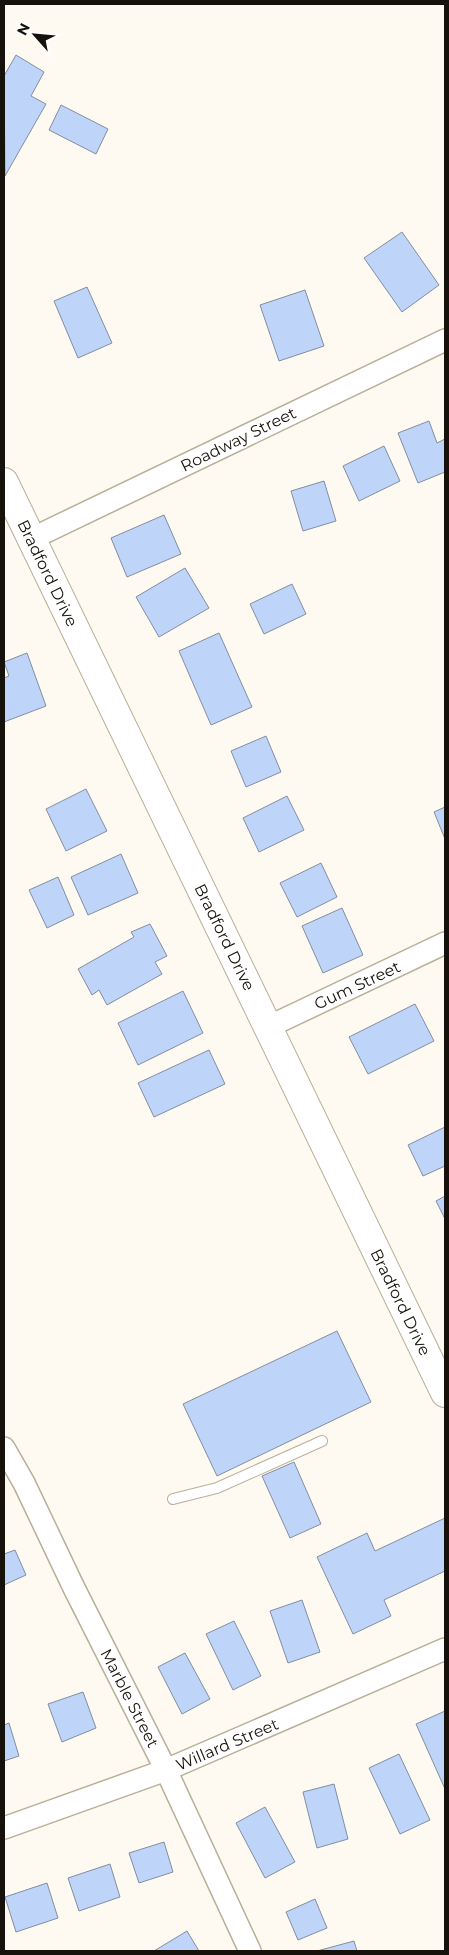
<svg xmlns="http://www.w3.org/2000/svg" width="449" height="1955" font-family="Montserrat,sans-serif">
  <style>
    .building { fill: #bed4f9; stroke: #828ea1 }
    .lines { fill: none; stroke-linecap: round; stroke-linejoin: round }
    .lane-casing { stroke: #b8af99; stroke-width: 12 }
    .street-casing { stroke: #b8af99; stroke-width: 24 }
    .secondary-casing { stroke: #b8af99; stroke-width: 30 }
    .lane { stroke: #fff; stroke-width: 10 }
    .street { stroke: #fff; stroke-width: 21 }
    .secondary { stroke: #fff; stroke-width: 28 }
    .labels { text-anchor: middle; stroke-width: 4; stroke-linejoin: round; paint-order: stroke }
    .street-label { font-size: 16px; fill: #16120b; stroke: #fff }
  </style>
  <rect width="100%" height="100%" fill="#fefaf1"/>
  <g class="building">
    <path d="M 16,55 L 44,72 L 31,96 L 46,104 L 5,176 L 4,76 Z"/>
    <path d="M 61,105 L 108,129 L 96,154 L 49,130 Z"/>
    <path d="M 402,232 L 439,285 L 402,312 L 364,258 Z"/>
    <path d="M 87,287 L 112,343 L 78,358 L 54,301 Z"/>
    <path d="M 305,290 L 324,346 L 279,361 L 260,305 Z"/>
    <path d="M 429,421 L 437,443 L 445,439 L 445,472 L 418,483 L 398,433 Z"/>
    <path d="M 384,446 L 400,481 L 359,501 L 343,466 Z"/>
    <path d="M 324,481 L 336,521 L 303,531 L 291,491 Z"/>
    <path d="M 164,515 L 181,554 L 127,577 L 111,538 Z"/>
    <path d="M 185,568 L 209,608 L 159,637 L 136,597 Z"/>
    <path d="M 292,584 L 306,614 L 264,634 L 250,604 Z"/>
    <path d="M 219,633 L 252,707 L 211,725 L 179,651 Z"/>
    <path d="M 27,653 L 46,706 L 4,722 L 4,678 L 9,676 L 4,662 Z"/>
    <path d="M 266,736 L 281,772 L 246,787 L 231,751 Z"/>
    <path d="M 86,789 L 107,831 L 66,851 L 46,809 Z"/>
    <path d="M 287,796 L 304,830 L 259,852 L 243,818 Z"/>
    <path d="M 445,807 L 445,839 L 434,812 Z"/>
    <path d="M 121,854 L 138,893 L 88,915 L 71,877 Z"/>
    <path d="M 321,863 L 337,897 L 297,917 L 280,883 Z"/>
    <path d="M 58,877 L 74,915 L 47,928 L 29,890 Z"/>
    <path d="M 342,908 L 363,955 L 323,973 L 302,926 Z"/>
    <path d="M 150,924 L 167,956 L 155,962 L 162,974 L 107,1005 L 99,990 L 92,995 L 78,969 L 134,937 L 131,932 Z"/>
    <path d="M 183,991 L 203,1033 L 138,1065 L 118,1023 Z"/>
    <path d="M 415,1004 L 434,1041 L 368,1074 L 349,1037 Z"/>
    <path d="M 209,1050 L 225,1084 L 154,1117 L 138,1083 Z"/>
    <path d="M 445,1127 L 445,1166 L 423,1176 L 408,1145 Z"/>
    <path d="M 445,1196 L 445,1219 L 436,1201 Z"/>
    <path d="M 337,1331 L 371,1402 L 217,1476 L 183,1404 Z"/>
    <path d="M 294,1462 L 321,1524 L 290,1538 L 262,1476 Z"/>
    <path d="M 445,1518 L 445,1571 L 384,1600 L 391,1616 L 353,1634 L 317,1557 L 367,1533 L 375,1551 Z"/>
    <path d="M 15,1550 L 26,1575 L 4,1585 L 4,1554 Z"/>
    <path d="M 302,1600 L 320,1652 L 288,1663 L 270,1611 Z"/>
    <path d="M 234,1621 L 261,1676 L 233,1690 L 206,1634 Z"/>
    <path d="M 185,1653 L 210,1699 L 182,1714 L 158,1667 Z"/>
    <path d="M 83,1692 L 96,1728 L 62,1742 L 48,1704 Z"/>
    <path d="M 445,1711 L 445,1789 L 416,1724 Z"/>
    <path d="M 9,1723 L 19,1756 L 4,1761 L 4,1725 Z"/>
    <path d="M 399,1754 L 430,1820 L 400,1834 L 369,1768 Z"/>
    <path d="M 334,1784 L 348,1839 L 317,1848 L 303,1792 Z"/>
    <path d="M 265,1807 L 295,1862 L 265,1878 L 236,1823 Z"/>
    <path d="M 164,1842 L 173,1872 L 139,1883 L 129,1853 Z"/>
    <path d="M 110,1864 L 120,1897 L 79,1911 L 68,1878 Z"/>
    <path d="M 47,1883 L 58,1918 L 16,1932 L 5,1897 Z"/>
    <path d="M 315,1899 L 327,1928 L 298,1940 L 286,1912 Z"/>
    <path d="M 187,1931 L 199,1951 L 154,1951 Z"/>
    <path d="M 354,1941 L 357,1951 L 317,1951 Z"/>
  </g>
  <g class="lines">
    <g class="lane-casing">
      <path id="lane" d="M 173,1499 L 217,1488 L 322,1441"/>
    </g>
    <g class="street-casing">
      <g id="street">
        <path d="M 31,539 L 445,340"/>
        <path d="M 268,1027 L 445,943"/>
        <path d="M 4,1448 L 24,1483 L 74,1588 L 166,1770 L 250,1951"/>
        <path d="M 4,1828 L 166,1770 L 445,1649"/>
      </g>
    </g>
    <g class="secondary-casing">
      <path id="secondary" d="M 4,482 L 445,1393"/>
    </g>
    <use href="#lane" class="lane"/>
    <use href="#street" class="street"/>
    <use href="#secondary" class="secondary"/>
  </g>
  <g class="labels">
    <g class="street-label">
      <text transform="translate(238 439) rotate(-26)" y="6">Roadway Street</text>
      <text transform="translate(48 573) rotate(64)" y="6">Bradford Drive</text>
      <text transform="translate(225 937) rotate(64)" y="6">Bradford Drive</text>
      <text transform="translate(357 985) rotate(-25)" y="6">Gum Street</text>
      <text transform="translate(401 1302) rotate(64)" y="6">Bradford Drive</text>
      <text transform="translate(130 1698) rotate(63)" y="6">Marble Street</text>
      <text transform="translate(227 1744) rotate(-23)" y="6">Willard Street</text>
    </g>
  </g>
  <rect width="449" height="1955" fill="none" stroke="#16120b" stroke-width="10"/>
  <g transform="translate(35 35) rotate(297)" stroke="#ffffff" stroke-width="4" paint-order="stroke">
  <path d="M0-4L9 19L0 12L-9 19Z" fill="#16120b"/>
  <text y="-8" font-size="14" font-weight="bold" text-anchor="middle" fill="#16120b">N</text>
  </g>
</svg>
